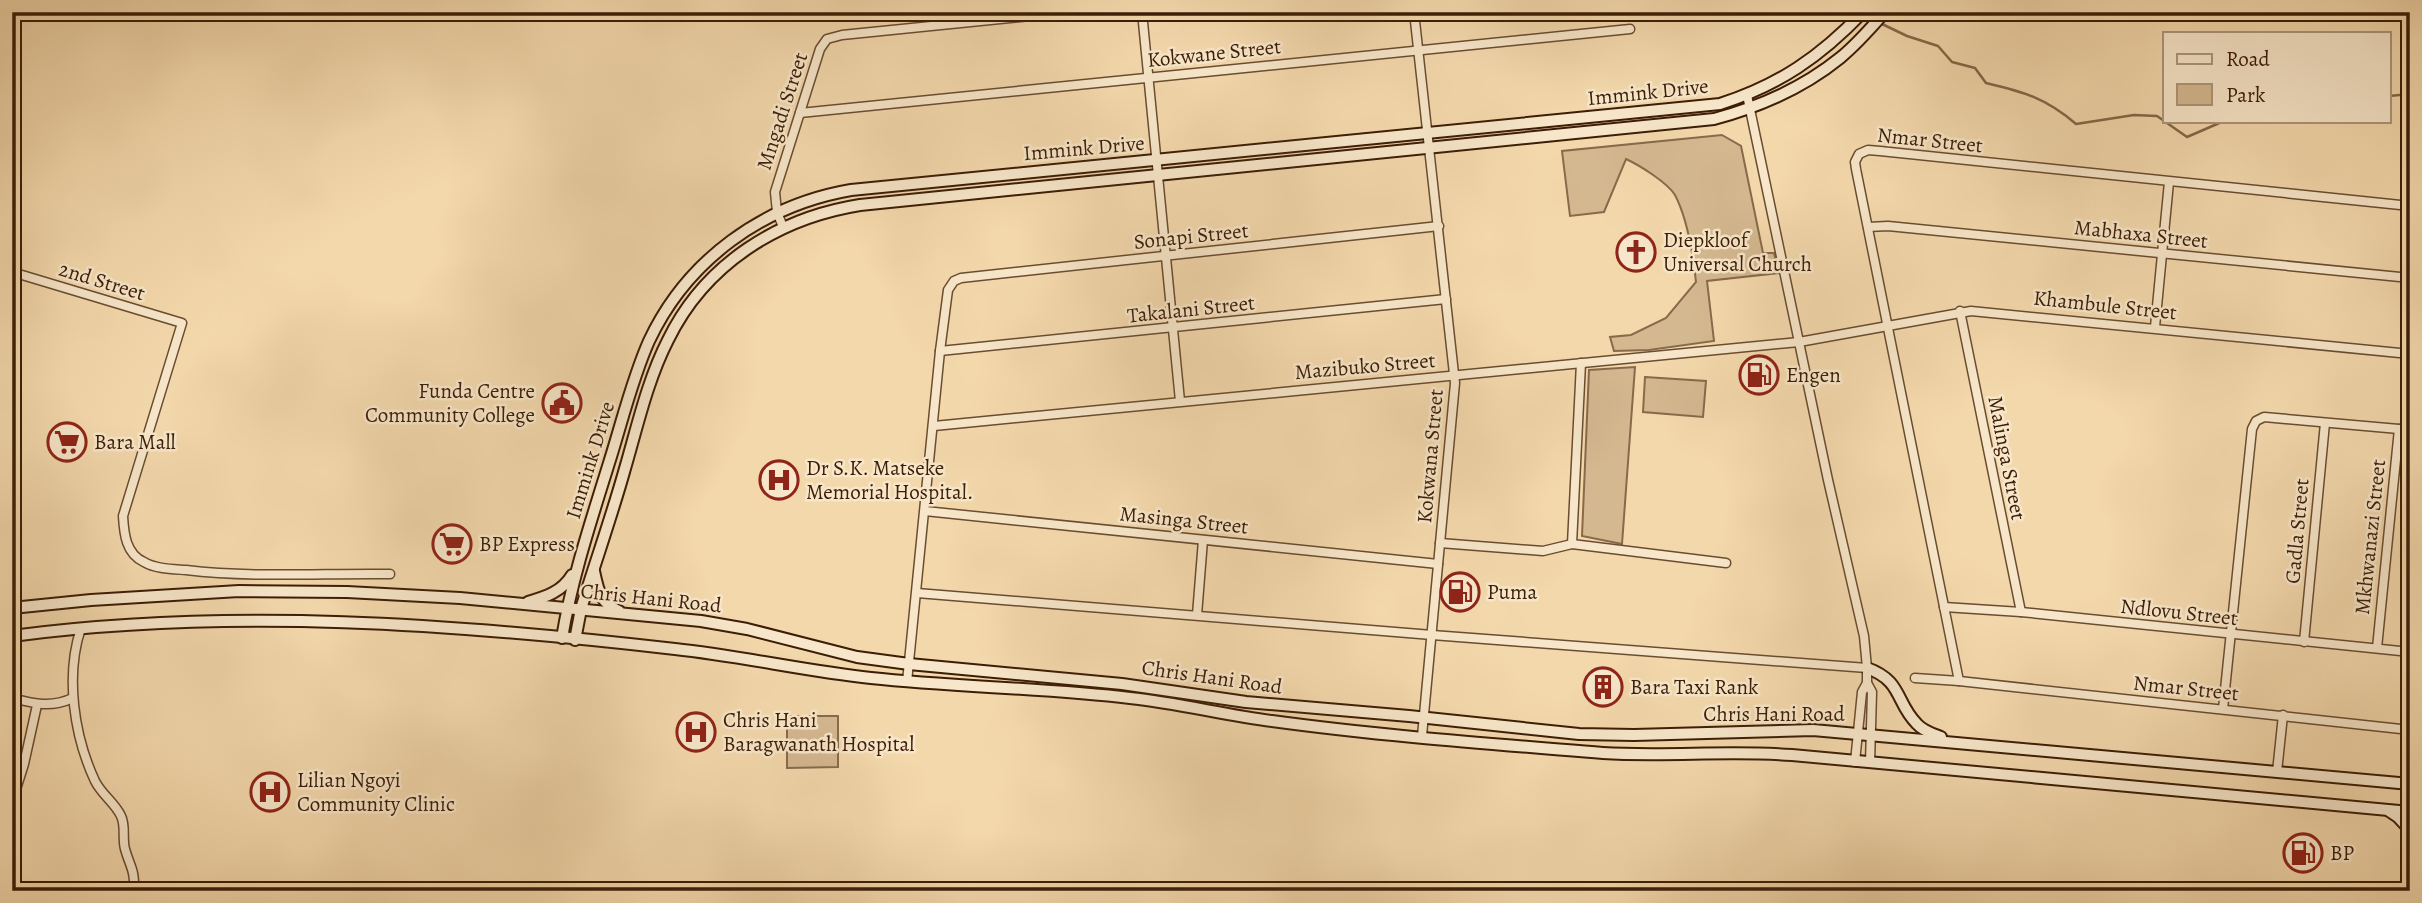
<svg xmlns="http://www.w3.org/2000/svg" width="2422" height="903" font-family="Alegreya,serif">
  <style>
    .green { fill: #d4b890; stroke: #886a4b; stroke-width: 2 }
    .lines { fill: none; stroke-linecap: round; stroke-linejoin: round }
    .stream { stroke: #856748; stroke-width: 2.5 }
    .street-casing { stroke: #6a4c30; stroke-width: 11 }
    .secondary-casing { stroke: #3c1d06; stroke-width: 14 }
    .street { stroke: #f7e6c9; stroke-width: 8 }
    .secondary { stroke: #f7e6c9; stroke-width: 10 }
    .labels { text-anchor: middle; stroke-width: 5; stroke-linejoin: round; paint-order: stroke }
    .street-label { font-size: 21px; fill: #3c1d06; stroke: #f7e6c9 }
    .poi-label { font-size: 21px; fill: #3c1d06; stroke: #f7e6c9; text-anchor: start }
  </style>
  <rect width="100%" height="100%" fill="#f3d8ac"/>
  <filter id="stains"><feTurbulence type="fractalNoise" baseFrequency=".00286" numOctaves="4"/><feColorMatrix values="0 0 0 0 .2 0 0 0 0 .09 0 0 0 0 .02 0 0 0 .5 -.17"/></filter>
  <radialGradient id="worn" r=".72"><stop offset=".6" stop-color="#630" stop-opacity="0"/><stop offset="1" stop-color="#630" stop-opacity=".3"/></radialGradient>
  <g class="green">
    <path d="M 1722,135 L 1741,146 L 1763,253 L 1774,253 L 1779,273 L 1707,281 L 1714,341 L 1649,350 L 1614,351 L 1610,337 L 1631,335 L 1666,318 L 1696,282 C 1693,254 1688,220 1675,195 C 1668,183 1639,165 1626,159 L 1604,212 L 1570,216 L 1562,151 Z"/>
    <path d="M 1635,367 L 1622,544 L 1582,536 L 1589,370 Z"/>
    <path d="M 1645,377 L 1706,381 L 1703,417 L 1643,412 Z"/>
    <path d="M 787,716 L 838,716 L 838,767 L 787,768 Z"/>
  </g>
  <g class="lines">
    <g class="stream">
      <path d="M 1880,23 L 1907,36 L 1938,46 L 1952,62 L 1975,68 L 1986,83 C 2024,92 2046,98 2076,124 L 2134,115 L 2157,116 L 2187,137 L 2224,121"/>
      <path d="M 2389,96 L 2410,94"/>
    </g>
    <g class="street-casing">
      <g id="street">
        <path d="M 1142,12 L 1180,401"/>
        <path d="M 1414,12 L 1455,383 L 1422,736"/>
        <path d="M 1747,95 L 1828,480 L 1864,636 L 1867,668 L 1867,683 L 1862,692 L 1855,762"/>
        <path d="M 800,113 L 1630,29"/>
        <path d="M 783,227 L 777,212 L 775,192 L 820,49 L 827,39 L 842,35 L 1069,12"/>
        <path d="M 1868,227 L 1888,226 L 2410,278"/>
        <path d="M 12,272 L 182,323 L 123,516 C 124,534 126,554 144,562 C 156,569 172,569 186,570 C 253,578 322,573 390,574"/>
        <path d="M 1960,311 L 2021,612"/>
        <path d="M 2155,327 L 2169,182"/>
        <path d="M 940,351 L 1446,299"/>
        <path d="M 934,426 L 1799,342 L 1971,311 L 2410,354"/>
        <path d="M 925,511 L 1438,564"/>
        <path d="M 1440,543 L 1543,551 L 1572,544 L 1726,563"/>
        <path d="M 1572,544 L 1581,363"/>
        <path d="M 917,593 L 1432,635 L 1867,668"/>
        <path d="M 1944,607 L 2021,612 L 2410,652"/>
        <path d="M 1197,615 L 1203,540"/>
        <path d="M 81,628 C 65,676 74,736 95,781 C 102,795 115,803 121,816 C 126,826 122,838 125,849 C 130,867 135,869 134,891"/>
        <path d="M 2304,642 L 2325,423"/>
        <path d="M 2377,648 L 2399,429"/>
        <path d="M 1915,678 L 1959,681 L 2410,730"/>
        <path d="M 1959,681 L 1856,169 L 1855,162 L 1859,154 L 1868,150 L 1880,151 L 2410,206"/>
        <path d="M 907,682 L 940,351 L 948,290 L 954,281 L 961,278 L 1439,226"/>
        <path d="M 1867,683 L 1872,692 L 1870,763"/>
        <path d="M 12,698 C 35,704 51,708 73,698"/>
        <path d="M 2223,709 L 2252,429 L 2256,421 L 2264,417 L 2410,430"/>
        <path d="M 2277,772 L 2283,715"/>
        <path d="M 12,802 L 24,764 L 37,705"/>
      </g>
    </g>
    <g class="secondary-casing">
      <g id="secondary">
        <path d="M 594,571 C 598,590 600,603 619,611"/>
        <path d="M 528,602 C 545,597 562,592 572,575"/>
        <path d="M 12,608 L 91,600 L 239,591 L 347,592 L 460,598 L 701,621 L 747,629 L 857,657 L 909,664 L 1122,684 L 1246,702 L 1409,716 L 1579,734 L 1634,735 L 1813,730 L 2410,784"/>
        <path d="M 12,636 C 232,607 456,624 675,649 C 741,656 805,671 871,678 C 957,687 1044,688 1130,698 C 1178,703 1225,715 1272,721 C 1382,736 1493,744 1603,753 C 1666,757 1729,750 1792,755 L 2410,812"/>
        <path d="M 562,638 C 572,578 591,521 609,463 C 622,422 632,379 649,341 C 687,260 763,205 851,190 L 1720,104 C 1779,85 1820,57 1863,12"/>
        <path d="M 575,640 L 581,609 C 595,563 611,518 624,472 C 637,428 647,381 668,340 C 705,264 778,218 860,205 L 1714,119 C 1759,107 1803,88 1840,58 C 1856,45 1871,28 1885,12"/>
        <path d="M 1867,668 C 1903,681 1895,702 1917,724 C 1923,731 1933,734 1941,737"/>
        <path d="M 2389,811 L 2398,817 L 2410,830"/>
        <path d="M 2405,891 L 2410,876"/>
      </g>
    </g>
    <use href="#street" class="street"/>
    <use href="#secondary" class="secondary"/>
  </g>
  <defs>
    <g id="church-ring" transform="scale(2.0125)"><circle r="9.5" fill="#f7e6c9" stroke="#8f2418" stroke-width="1.5"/><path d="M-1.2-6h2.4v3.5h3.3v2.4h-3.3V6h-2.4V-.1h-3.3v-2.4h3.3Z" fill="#8f2418"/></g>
    <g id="fuel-ring" transform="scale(2.0125)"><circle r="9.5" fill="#f7e6c9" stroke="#8f2418" stroke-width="1.5"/><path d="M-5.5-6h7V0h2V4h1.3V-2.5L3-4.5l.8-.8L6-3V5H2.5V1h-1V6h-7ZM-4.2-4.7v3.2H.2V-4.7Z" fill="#8f2418"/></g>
    <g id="civic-ring" transform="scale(2.0125)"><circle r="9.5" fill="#f7e6c9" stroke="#8f2418" stroke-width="1.5"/><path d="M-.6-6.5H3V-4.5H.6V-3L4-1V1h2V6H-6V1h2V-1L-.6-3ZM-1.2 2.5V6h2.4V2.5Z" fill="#8f2418"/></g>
    <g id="supermarket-ring" transform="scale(2.0125)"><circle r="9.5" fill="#f7e6c9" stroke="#8f2418" stroke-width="1.5"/><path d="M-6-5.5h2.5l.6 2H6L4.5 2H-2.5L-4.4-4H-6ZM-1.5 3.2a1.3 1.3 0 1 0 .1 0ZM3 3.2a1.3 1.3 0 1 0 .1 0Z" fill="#8f2418"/></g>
    <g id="hospital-ring" transform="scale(2.0125)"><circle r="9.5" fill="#f7e6c9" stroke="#8f2418" stroke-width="1.5"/><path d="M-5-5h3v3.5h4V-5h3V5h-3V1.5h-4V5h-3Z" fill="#8f2418"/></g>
    <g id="building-ring" transform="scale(2.0125)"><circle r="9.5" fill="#f7e6c9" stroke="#8f2418" stroke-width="1.5"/><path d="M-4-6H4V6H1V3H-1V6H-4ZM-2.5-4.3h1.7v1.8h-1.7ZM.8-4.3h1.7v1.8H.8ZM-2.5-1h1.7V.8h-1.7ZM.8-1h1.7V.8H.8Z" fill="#8f2418"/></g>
  </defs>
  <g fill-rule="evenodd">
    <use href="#church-ring" x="1636" y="252"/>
    <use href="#fuel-ring" x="1759" y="375"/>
    <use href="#civic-ring" x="562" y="403"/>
    <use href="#supermarket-ring" x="67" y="442"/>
    <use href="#hospital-ring" x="779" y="480"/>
    <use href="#supermarket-ring" x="452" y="544"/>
    <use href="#fuel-ring" x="1460" y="592"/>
    <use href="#building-ring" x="1603" y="687"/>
    <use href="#hospital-ring" x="696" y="732"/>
    <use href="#hospital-ring" x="270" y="792"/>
    <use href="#fuel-ring" x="2303" y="853"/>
  </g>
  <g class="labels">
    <g class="street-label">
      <text transform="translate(1214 53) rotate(-6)" y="7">Kokwane Street</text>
      <text transform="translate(1648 92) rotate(-6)" y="7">Immink Drive</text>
      <text transform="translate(782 111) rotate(-72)" y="7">Mngadi Street</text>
      <text transform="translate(1930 140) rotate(6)" y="7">Nmar Street</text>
      <text transform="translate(1084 148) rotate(-5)" y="7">Immink Drive</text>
      <text transform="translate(2141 234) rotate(6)" y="7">Mabhaxa Street</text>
      <text transform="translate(1191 236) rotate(-6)" y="7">Sonapi Street</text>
      <text transform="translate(102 281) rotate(17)" y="7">2nd Street</text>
      <text transform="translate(2105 305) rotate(6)" y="7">Khambule Street</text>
      <text transform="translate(1191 309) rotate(-6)" y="7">Takalani Street</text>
      <text transform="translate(1365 366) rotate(-5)" y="7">Mazibuko Street</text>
      <text transform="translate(1430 456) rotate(-85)" y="7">Kokwana Street</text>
      <text transform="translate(2007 458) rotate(79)" y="7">Malinga Street</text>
      <text transform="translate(590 460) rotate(-73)" y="7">Immink Drive</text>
      <text transform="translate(1184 520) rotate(6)" y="7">Masinga Street</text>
      <text transform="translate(2297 531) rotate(-85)" y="7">Gadla Street</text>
      <text transform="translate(2370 537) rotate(-84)" y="7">Mkhwanazi Street</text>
      <text transform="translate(651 598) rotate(6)" y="7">Chris Hani Road</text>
      <text transform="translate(2179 612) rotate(6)" y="7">Ndlovu Street</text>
      <text transform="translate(1212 677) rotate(8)" y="7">Chris Hani Road</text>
      <text transform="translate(2186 688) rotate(6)" y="7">Nmar Street</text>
      <text x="1774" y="721">Chris Hani Road</text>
    </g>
    <g class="poi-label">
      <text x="1663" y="247">Diepkloof<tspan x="1663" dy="24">Universal Church</tspan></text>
      <text x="1786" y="382">Engen</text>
      <text x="535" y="398" text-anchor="end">Funda Centre<tspan x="535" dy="24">Community College</tspan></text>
      <text x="94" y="449">Bara Mall</text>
      <text x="806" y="475">Dr S.K. Matseke<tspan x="806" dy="24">Memorial Hospital.</tspan></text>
      <text x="479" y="551">BP Express</text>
      <text x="1487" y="599">Puma</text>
      <text x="1630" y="694">Bara Taxi Rank</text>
      <text x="723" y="727">Chris Hani<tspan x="723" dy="24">Baragwanath Hospital</tspan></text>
      <text x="297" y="787">Lilian Ngoyi<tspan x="297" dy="24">Community Clinic</tspan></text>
      <text x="2330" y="860">BP</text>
    </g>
  </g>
  <rect width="2422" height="903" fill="none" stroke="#f3d8ac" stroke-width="42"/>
  <rect x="14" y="14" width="2394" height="875" fill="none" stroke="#3c1d06" stroke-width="3.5"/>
  <rect x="21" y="21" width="2380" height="861" fill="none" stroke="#3c1d06" stroke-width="2"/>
  <rect x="2163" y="32" width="228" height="91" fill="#f7e6c9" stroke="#ac967b" stroke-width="2"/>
  <rect x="2177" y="54" width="35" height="10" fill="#f7e6c9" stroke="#ac967b" stroke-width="2"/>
  <text x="2226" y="66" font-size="21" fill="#3c1d06">Road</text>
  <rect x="2177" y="84" width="35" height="21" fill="#d4b890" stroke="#ac967b" stroke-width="2"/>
  <text x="2226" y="102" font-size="21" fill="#3c1d06">Park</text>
  <rect width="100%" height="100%" filter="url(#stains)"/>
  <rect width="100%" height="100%" fill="url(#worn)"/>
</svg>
